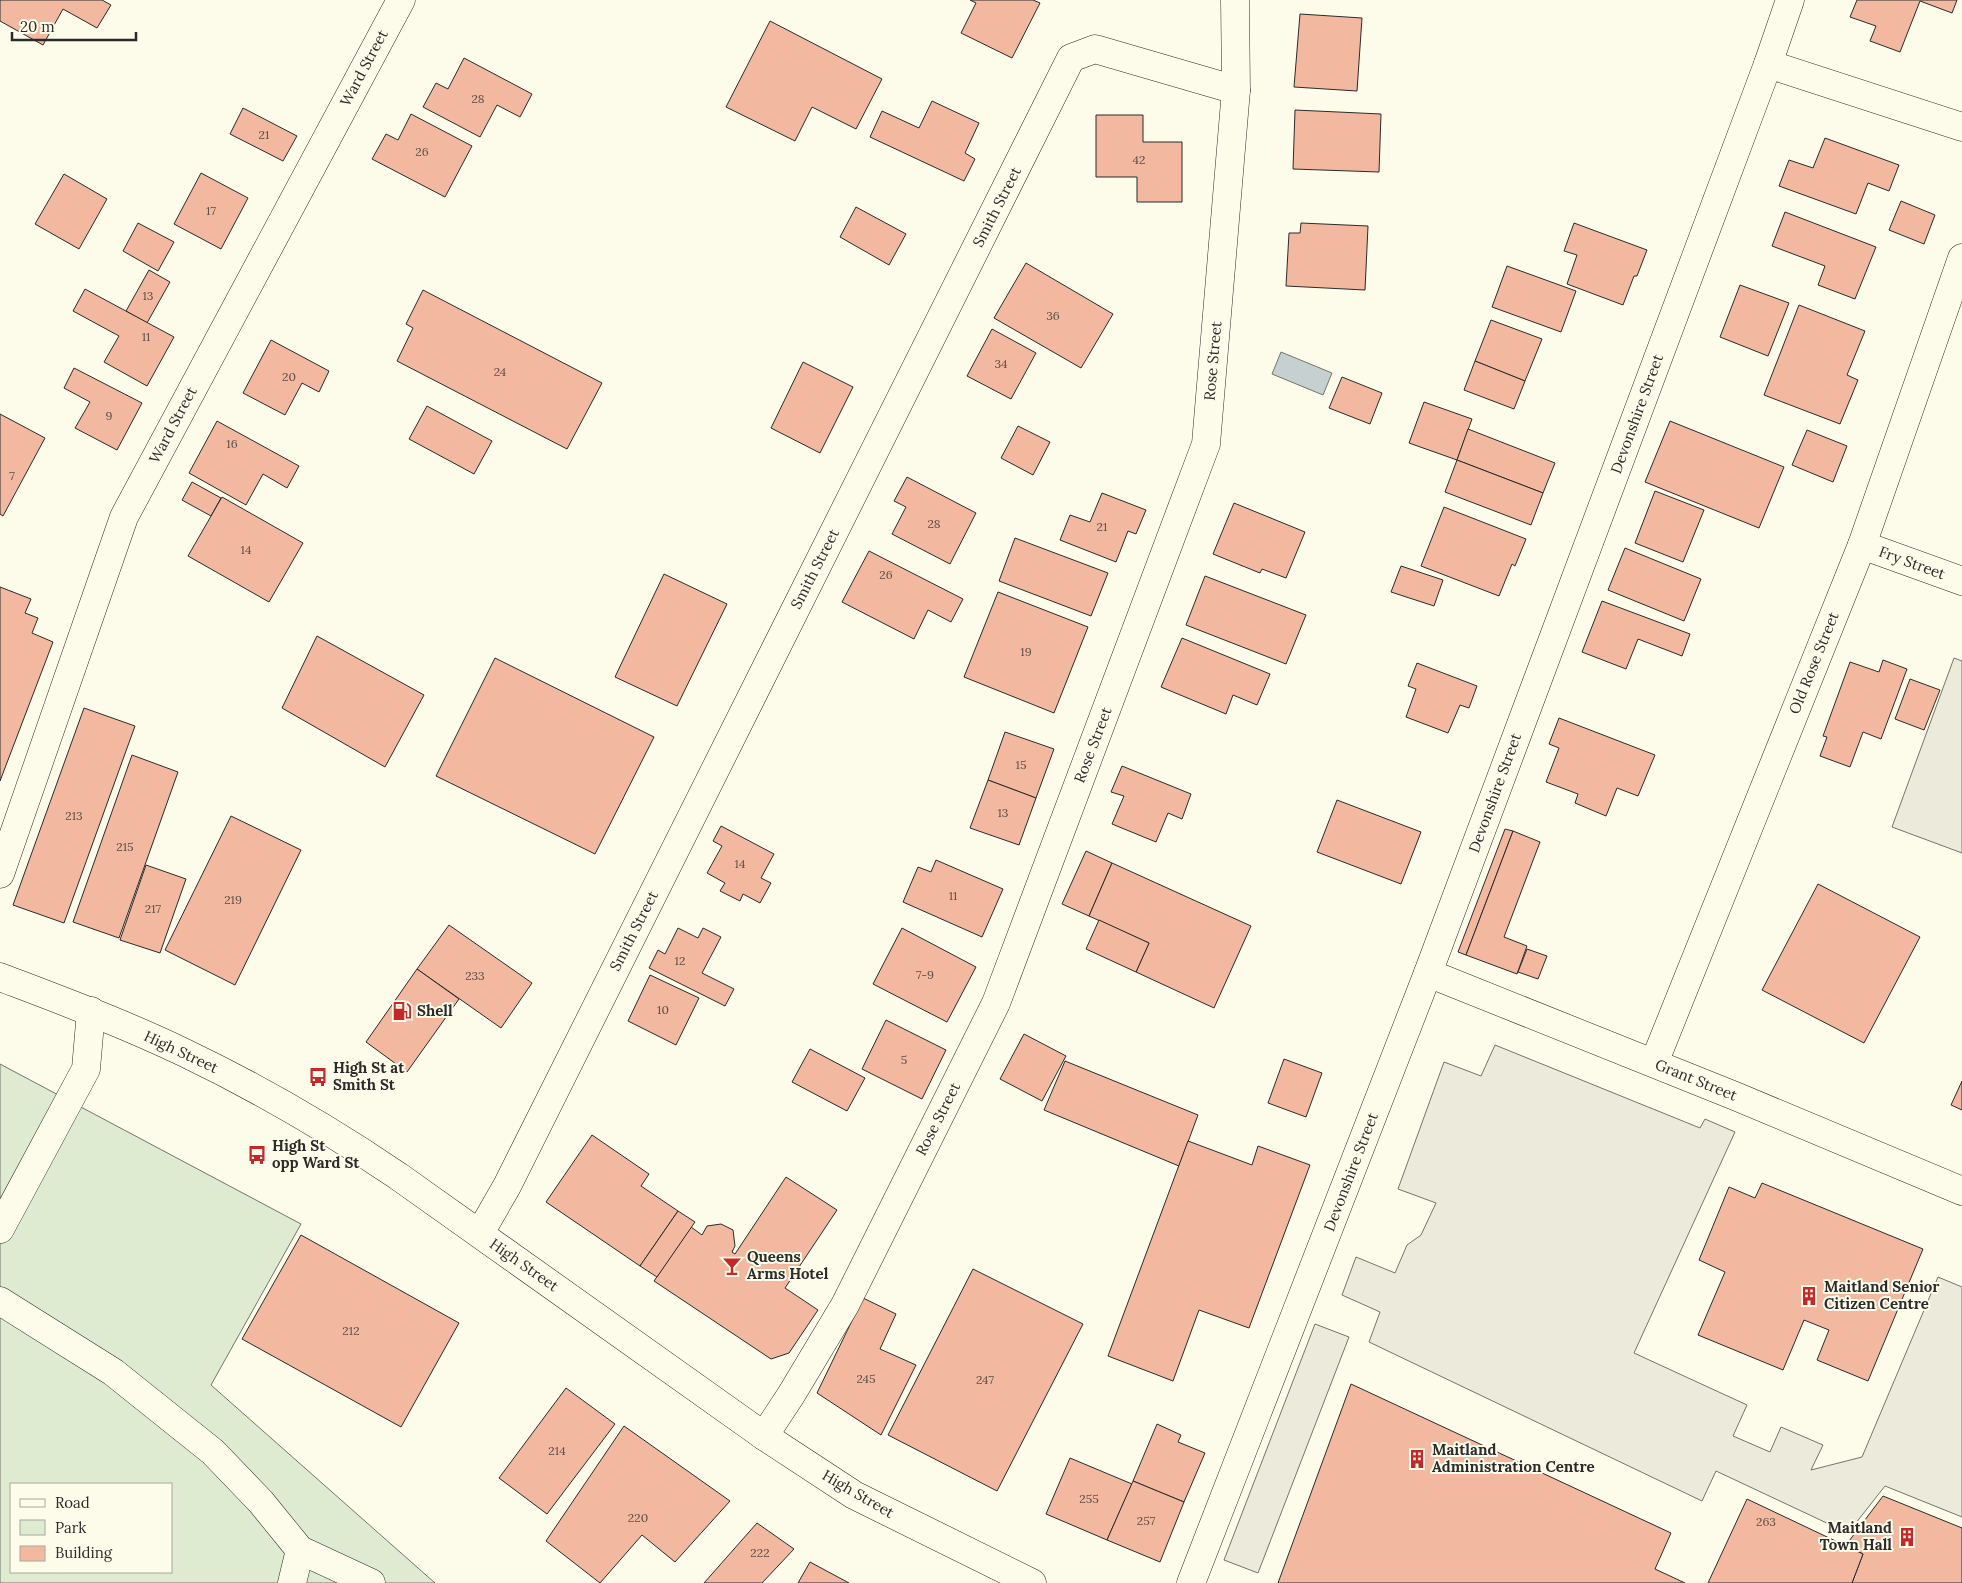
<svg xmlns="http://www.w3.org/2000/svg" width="1962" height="1583" font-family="Lora,serif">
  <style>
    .green { fill: #deebd1; stroke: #74746e; fill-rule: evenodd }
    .parking { fill: #eceadb; stroke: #74746e }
    .water { fill: #c7d0d0; stroke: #74746e }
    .building { fill: #f2b8a0; stroke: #2b2b2b }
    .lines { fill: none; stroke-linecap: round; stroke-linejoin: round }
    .minor-casing { stroke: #2b2b2b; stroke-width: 29 }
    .major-casing { stroke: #2b2b2b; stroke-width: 29 }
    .minor { stroke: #fdfbea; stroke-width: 28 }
    .major { stroke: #fdfbea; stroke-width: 28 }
    .labels { text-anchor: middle; stroke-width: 4; stroke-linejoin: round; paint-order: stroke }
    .number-label { font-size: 12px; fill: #5d4e48 }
    .street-label { font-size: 15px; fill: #2b2b2b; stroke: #fdfbea }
    .poi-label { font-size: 15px; font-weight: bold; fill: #2b2b2b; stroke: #fdfbea; text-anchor: start }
  </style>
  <rect width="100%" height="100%" fill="#fdfbea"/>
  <path class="green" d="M 0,1064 L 301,1224 L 211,1385 L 435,1583 L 0,1583 ZM 11,1484 L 171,1484 L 171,1572 L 11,1572 Z"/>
  <g class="parking">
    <path d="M 1954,658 L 1962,661 L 1962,853 L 1892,827 Z"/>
    <path d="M 1495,1045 L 1700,1128 L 1705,1119 L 1735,1132 L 1634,1353 L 1747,1405 L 1733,1436 L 1770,1452 L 1781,1427 L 1823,1445 L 1811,1470 L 1862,1457 L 1938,1277 L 1962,1287 L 1962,1517 L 1885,1486 L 1848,1533 L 1716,1471 L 1702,1501 L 1369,1342 L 1380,1312 L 1342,1295 L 1356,1257 L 1395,1273 L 1407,1245 L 1421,1235 L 1436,1203 L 1398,1189 L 1444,1062 L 1481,1076 Z"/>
    <path d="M 1315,1324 L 1349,1337 L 1258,1573 L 1224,1560 Z"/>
  </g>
  <path class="water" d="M 1281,352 L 1332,373 L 1323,395 L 1272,374 Z"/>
  <g class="building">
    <path d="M 0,0 L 102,0 L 111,5 L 97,28 L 63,9 L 43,45 L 0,21 Z"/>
    <path d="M 970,0 L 1033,0 L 1040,3 L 1012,58 L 961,33 L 976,3 Z"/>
    <path d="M 1857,0 L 1957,0 L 1952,13 L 1920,1 L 1900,52 L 1870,41 L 1876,26 L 1850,17 Z"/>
    <path d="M 1300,14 L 1362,18 L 1357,91 L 1294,87 Z"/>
    <path d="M 770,21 L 882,79 L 856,129 L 812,107 L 795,141 L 726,107 Z"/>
    <path d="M 464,58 L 532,94 L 520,117 L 497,105 L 480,137 L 423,107 L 436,83 L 448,89 Z"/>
    <path d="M 932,101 L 979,123 L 965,153 L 975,159 L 964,181 L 870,137 L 882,111 L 919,128 Z"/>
    <path d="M 243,108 L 297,136 L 283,161 L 230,134 Z"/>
    <path d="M 1295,110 L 1381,114 L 1379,172 L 1293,169 Z"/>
    <path d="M 411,114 L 472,146 L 445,197 L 372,159 L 386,134 L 398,140 Z"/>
    <path d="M 1096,115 L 1143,115 L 1143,142 L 1182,142 L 1182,202 L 1137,202 L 1137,177 L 1096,177 Z"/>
    <path d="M 1825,138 L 1899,165 L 1889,191 L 1868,183 L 1856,214 L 1779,186 L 1789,160 L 1813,168 Z"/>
    <path d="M 201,173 L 248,198 L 221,249 L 174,224 Z"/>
    <path d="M 64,174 L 107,199 L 79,249 L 35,224 Z"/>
    <path d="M 1901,201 L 1935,215 L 1924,244 L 1889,230 Z"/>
    <path d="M 856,207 L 906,234 L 889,265 L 840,237 Z"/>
    <path d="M 1785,212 L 1876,247 L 1855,299 L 1818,285 L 1825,266 L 1772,246 Z"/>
    <path d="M 138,223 L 174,242 L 158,271 L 123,251 Z"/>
    <path d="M 1301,223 L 1368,226 L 1365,290 L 1286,286 L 1289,233 L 1300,233 Z"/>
    <path d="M 1574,223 L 1647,250 L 1637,276 L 1634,276 L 1623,305 L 1567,284 L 1577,255 L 1564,251 Z"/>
    <path d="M 1026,263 L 1113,314 L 1081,368 L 994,318 Z"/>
    <path d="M 1507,266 L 1576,291 L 1561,332 L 1492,307 Z"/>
    <path d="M 149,270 L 170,282 L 147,323 L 126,311 Z"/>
    <path d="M 1740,285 L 1789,303 L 1768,356 L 1720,337 Z"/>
    <path d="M 85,289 L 174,337 L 147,386 L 104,362 L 119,336 L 73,311 Z"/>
    <path d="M 423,290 L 602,383 L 567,449 L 397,361 L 413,328 L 406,324 Z"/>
    <path d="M 1799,305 L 1865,331 L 1847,375 L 1858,380 L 1840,424 L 1764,395 Z"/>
    <path d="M 1491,320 L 1542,339 L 1525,381 L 1475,361 Z"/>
    <path d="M 992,329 L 1036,353 L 1011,399 L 967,376 Z"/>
    <path d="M 271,340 L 329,371 L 319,392 L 302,383 L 285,415 L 243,393 Z"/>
    <path d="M 1475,361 L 1525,381 L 1514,409 L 1464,390 Z"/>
    <path d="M 803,362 L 853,387 L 820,453 L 771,428 Z"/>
    <path d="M 74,368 L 142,403 L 117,450 L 75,428 L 90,402 L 64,388 Z"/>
    <path d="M 1342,377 L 1382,393 L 1370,424 L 1329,408 Z"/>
    <path d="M 1424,402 L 1472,419 L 1457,460 L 1409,443 Z"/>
    <path d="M 427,406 L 492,441 L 474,474 L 409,439 Z"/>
    <path d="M 0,414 L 45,438 L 3,516 L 0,514 Z"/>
    <path d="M 217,421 L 299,466 L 287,488 L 263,474 L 246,505 L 189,473 Z"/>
    <path d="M 1670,421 L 1784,467 L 1759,528 L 1645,482 Z"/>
    <path d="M 1018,426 L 1050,442 L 1033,475 L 1001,458 Z"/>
    <path d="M 1468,429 L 1555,463 L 1543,493 L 1457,460 Z"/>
    <path d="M 1807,430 L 1847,446 L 1833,482 L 1792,465 Z"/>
    <path d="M 1457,460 L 1543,493 L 1531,525 L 1445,492 Z"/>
    <path d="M 907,477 L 976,513 L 950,564 L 892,534 L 906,507 L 894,501 Z"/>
    <path d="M 192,482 L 221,498 L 211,516 L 182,500 Z"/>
    <path d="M 1655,491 L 1704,510 L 1683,562 L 1635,543 Z"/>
    <path d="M 1102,493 L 1146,510 L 1136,534 L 1128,531 L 1116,562 L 1060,540 L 1070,515 L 1090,522 Z"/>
    <path d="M 222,497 L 303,543 L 269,602 L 188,556 Z"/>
    <path d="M 1234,503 L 1305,532 L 1286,578 L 1262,569 L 1260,573 L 1213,554 Z"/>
    <path d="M 1444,507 L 1526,539 L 1515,566 L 1512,564 L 1499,596 L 1421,566 Z"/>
    <path d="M 1015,538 L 1108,573 L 1091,616 L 999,581 Z"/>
    <path d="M 1625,548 L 1701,579 L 1684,621 L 1608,590 Z"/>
    <path d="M 869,551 L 963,599 L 951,622 L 928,610 L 914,639 L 842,602 Z"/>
    <path d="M 1401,566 L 1443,580 L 1434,606 L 1391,592 Z"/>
    <path d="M 664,574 L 727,604 L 677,706 L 615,677 Z"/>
    <path d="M 1205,576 L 1306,615 L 1286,664 L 1186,625 Z"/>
    <path d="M 0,587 L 31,599 L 25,613 L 38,618 L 32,633 L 53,642 L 0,781 Z"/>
    <path d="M 998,592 L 1088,627 L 1054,713 L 964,677 Z"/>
    <path d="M 1602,601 L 1690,634 L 1682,656 L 1638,639 L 1626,669 L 1582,652 Z"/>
    <path d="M 317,636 L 424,695 L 385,767 L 282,708 Z"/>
    <path d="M 1182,638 L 1270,674 L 1257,705 L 1233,695 L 1226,714 L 1161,687 Z"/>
    <path d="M 495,658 L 654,737 L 595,854 L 436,776 Z"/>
    <path d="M 1883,660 L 1907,669 L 1881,739 L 1863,732 L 1850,767 L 1820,756 L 1827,737 L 1823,736 L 1850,662 L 1879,672 Z"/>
    <path d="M 1417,663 L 1477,686 L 1469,708 L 1460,705 L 1448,733 L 1406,717 L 1416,689 L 1408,686 Z"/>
    <path d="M 1910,679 L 1940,690 L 1924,730 L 1895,719 Z"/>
    <path d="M 84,708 L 135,726 L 64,923 L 13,905 Z"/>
    <path d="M 1559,718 L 1655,755 L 1638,796 L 1617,788 L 1606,816 L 1575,803 L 1578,794 L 1546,782 L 1559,748 L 1549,744 Z"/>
    <path d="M 1005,732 L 1054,749 L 1036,798 L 988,780 Z"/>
    <path d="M 132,755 L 178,772 L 119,938 L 73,922 Z"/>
    <path d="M 1122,766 L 1191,794 L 1182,819 L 1168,813 L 1156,842 L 1112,824 L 1124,796 L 1111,792 Z"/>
    <path d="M 988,780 L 1036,798 L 1019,845 L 970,828 Z"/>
    <path d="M 1337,800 L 1421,832 L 1401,884 L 1317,852 Z"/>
    <path d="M 231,816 L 301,850 L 235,985 L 165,950 Z"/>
    <path d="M 721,826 L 774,854 L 761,878 L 771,883 L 760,903 L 743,894 L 740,901 L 720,891 L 725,883 L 707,873 L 722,846 L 713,841 Z"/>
    <path d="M 1505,829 L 1513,831 L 1466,955 L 1458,952 Z"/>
    <path d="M 1513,831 L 1540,842 L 1504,937 L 1527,946 L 1517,974 L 1466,955 Z"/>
    <path d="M 1086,851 L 1112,863 L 1089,916 L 1062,904 Z"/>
    <path d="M 936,860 L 1003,889 L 982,937 L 903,902 L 918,867 L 931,872 Z"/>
    <path d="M 1112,863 L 1251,926 L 1214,1008 L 1136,972 L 1149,943 L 1089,916 Z"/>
    <path d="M 146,865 L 186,879 L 160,953 L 120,940 Z"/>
    <path d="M 1818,884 L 1920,937 L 1864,1043 L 1762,990 Z"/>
    <path d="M 1099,920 L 1149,943 L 1136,972 L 1086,949 Z"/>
    <path d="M 449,925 L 532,983 L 501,1028 L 417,969 Z"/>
    <path d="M 678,928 L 698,938 L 703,928 L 721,937 L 702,973 L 734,989 L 725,1006 L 649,968 L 658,950 L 665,954 Z"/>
    <path d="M 902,928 L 976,967 L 947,1022 L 873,984 Z"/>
    <path d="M 1527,949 L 1547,956 L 1538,979 L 1518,972 Z"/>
    <path d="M 417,969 L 459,999 L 407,1072 L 366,1042 Z"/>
    <path d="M 650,975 L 699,998 L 676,1045 L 628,1021 Z"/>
    <path d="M 886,1020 L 946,1050 L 922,1099 L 862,1069 Z"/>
    <path d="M 1024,1034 L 1066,1056 L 1042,1101 L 1000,1079 Z"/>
    <path d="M 810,1049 L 865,1078 L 847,1111 L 792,1082 Z"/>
    <path d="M 1284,1059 L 1322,1073 L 1306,1117 L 1268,1103 Z"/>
    <path d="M 1065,1061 L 1198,1115 L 1179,1166 L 1044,1110 Z"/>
    <path d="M 1962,1081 L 1962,1110 L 1951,1105 Z"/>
    <path d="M 592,1135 L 649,1174 L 641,1186 L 678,1211 L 640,1266 L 546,1202 Z"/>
    <path d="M 1188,1141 L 1252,1165 L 1258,1146 L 1310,1165 L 1249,1328 L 1199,1310 L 1173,1381 L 1108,1356 Z"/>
    <path d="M 786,1177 L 837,1210 L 785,1288 L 818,1310 L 789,1353 L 771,1359 L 654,1281 L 691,1227 L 702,1235 L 707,1226 L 721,1224 L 733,1230 L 735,1246 L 732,1252 L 735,1254 Z"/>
    <path d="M 1762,1183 L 1923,1249 L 1868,1381 L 1817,1360 L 1829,1330 L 1804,1320 L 1783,1370 L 1698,1335 L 1725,1272 L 1699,1260 L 1729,1187 L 1755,1198 Z"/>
    <path d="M 678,1211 L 695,1222 L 657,1277 L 640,1266 Z"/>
    <path d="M 301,1235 L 459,1323 L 401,1427 L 242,1339 Z"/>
    <path d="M 973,1269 L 1083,1324 L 997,1491 L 888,1435 Z"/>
    <path d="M 863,1298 L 896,1314 L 880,1349 L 916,1365 L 881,1435 L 817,1393 Z"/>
    <path d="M 1351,1384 L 1671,1533 L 1655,1569 L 1685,1583 L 1278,1583 Z"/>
    <path d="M 566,1388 L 615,1424 L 547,1514 L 499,1478 Z"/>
    <path d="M 1157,1424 L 1181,1435 L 1178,1442 L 1205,1453 L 1184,1502 L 1133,1481 Z"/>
    <path d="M 624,1426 L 730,1501 L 675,1562 L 642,1535 L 600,1583 L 546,1541 Z"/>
    <path d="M 1070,1458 L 1132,1484 L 1107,1540 L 1046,1514 Z"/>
    <path d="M 1133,1481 L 1184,1502 L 1160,1562 L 1107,1540 Z"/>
    <path d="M 1883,1496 L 1962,1528 L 1962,1583 L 1852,1583 L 1863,1554 L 1846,1545 Z"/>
    <path d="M 1747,1499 L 1863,1554 L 1852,1583 L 1708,1583 Z"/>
    <path d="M 757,1523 L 794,1549 L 762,1583 L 704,1583 Z"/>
    <path d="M 810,1562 L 849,1583 L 798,1583 Z"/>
  </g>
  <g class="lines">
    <g class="minor-casing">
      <g id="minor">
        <path d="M 1768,64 L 1962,127"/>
        <path d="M 1862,545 L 1962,581"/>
        <path d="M 0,874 L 124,517 L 401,0"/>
        <path d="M 1428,973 L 1735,1096 L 1962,1191"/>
        <path d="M 1654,1063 L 1862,545 L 1962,258"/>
        <path d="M 0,1229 L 86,1069 L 91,1011"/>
        <path d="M 480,1233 L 507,1186 L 1071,58 L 1095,49 L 1236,90"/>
        <path d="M 0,1301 L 113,1372 L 213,1452 L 261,1502 L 300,1550 L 371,1583"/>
        <path d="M 764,1436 L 791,1395 L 845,1305 L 996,1003 L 1206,444 L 1236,90 L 1235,0"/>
        <path d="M 292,1583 L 300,1550"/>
        <path d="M 1191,1583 L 1428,973 L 1768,64 L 1790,0"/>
      </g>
    </g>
    <g class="major-casing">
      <path id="major" d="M 0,977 C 63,1001 125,1024 185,1053 C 260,1089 330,1130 398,1176 L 764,1436 L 854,1495 L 1032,1583"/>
    </g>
    <use href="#minor" class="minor"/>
    <use href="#major" class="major"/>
  </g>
  <defs>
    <g id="fuel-bare" transform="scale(1.5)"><path d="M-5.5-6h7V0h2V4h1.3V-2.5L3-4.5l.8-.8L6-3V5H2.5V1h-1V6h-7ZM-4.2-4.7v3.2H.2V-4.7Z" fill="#c62828" stroke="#fdfbea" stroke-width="2.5" paint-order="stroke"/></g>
    <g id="bus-bare" transform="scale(1.5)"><path d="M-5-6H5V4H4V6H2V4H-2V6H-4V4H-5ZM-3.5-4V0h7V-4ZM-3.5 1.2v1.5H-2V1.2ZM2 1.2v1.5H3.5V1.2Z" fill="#c62828" stroke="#fdfbea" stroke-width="2.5" paint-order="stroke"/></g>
    <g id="bar-bare" transform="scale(1.5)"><path d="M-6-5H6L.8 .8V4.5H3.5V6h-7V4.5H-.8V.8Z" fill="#c62828" stroke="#fdfbea" stroke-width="2.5" paint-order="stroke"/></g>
    <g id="building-bare" transform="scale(1.5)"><path d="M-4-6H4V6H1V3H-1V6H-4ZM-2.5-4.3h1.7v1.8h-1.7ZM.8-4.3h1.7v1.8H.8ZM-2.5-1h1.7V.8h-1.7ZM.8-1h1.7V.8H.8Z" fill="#c62828" stroke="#fdfbea" stroke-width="2.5" paint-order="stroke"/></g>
  </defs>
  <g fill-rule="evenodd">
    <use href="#fuel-bare" x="402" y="1011"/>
    <use href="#bus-bare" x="318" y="1077"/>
    <use href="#bus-bare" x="257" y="1155"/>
    <use href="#bar-bare" x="732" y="1266"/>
    <use href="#building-bare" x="1809" y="1296"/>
    <use href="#building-bare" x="1417" y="1459"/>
    <use href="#building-bare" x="1907" y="1537"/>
  </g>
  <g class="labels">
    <g class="number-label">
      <text x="478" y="103">28</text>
      <text x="264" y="139">21</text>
      <text x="422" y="156">26</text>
      <text x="1139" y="164">42</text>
      <text x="211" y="215">17</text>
      <text x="148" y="300">13</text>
      <text x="1053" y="320">36</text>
      <text x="146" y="341">11</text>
      <text x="1001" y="368">34</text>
      <text x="500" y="376">24</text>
      <text x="289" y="381">20</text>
      <text x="109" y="420">9</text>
      <text x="232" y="448">16</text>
      <text x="12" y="480">7</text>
      <text x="934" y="528">28</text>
      <text x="1102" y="531">21</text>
      <text x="246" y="554">14</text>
      <text x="886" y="579">26</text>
      <text x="1026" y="656">19</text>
      <text x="1021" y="769">15</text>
      <text x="1003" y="817">13</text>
      <text x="74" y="820">213</text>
      <text x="125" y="851">215</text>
      <text x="740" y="868">14</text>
      <text x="953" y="900">11</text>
      <text x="233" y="904">219</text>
      <text x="153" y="913">217</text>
      <text x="680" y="965">12</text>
      <text x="925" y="979">7-9</text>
      <text x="475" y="980">233</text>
      <text x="663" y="1014">10</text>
      <text x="904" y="1064">5</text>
      <text x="351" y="1335">212</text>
      <text x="866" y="1383">245</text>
      <text x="985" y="1384">247</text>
      <text x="557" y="1455">214</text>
      <text x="1089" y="1503">255</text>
      <text x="638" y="1522">220</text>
      <text x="1146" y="1525">257</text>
      <text x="1766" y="1526">263</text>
      <text x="760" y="1557">222</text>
    </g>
    <g class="street-label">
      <text transform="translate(364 68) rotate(-62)" y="5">Ward Street</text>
      <text transform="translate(997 207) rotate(-63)" y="5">Smith Street</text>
      <text transform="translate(1213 361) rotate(-85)" y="5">Rose Street</text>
      <text transform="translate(1637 414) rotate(-70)" y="5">Devonshire Street</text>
      <text transform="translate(173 425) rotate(-62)" y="5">Ward Street</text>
      <text transform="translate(1912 563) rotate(20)" y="5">Fry Street</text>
      <text transform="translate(815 569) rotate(-63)" y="5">Smith Street</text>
      <text transform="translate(1814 663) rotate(-68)" y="5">Old Rose Street</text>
      <text transform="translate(1093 745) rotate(-69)" y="5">Rose Street</text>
      <text transform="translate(1495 793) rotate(-70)" y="5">Devonshire Street</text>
      <text transform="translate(634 931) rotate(-63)" y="5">Smith Street</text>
      <text transform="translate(181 1052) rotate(25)" y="5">High Street</text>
      <text transform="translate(1696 1080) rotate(22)" y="5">Grant Street</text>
      <text transform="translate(938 1119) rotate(-63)" y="5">Rose Street</text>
      <text transform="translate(1351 1172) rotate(-69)" y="5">Devonshire Street</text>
      <text transform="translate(524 1265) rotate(35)" y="5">High Street</text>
      <text transform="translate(858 1494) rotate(30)" y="5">High Street</text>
    </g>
    <g class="poi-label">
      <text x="417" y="1016">Shell</text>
      <text x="333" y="1073">High St at<tspan x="333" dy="17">Smith St</tspan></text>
      <text x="272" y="1151">High St<tspan x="272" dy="17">opp Ward St</tspan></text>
      <text x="747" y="1262">Queens<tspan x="747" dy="17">Arms Hotel</tspan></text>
      <text x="1824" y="1292">Maitland Senior<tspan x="1824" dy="17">Citizen Centre</tspan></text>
      <text x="1432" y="1455">Maitland<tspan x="1432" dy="17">Administration Centre</tspan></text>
      <text x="1892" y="1533" text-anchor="end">Maitland<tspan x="1892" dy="17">Town Hall</tspan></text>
    </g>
  </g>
  <rect x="10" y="1483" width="162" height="90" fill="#fdfbea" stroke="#a9a89e"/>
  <rect x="20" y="1499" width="25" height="8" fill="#fdfbea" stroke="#a9a89e"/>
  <text x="55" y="1508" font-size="15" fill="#2b2b2b">Road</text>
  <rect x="20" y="1520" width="25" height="15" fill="#deebd1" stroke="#a9a89e"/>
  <text x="55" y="1533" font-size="15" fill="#2b2b2b">Park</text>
  <rect x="20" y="1546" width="25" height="15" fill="#f2b8a0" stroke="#a9a89e"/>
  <text x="55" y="1558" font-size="15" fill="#2b2b2b">Building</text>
  <path d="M12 32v8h124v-8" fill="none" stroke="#2b2b2b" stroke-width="2.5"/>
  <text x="20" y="32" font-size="15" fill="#2b2b2b" stroke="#fdfbea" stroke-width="4" paint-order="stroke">20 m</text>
</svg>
